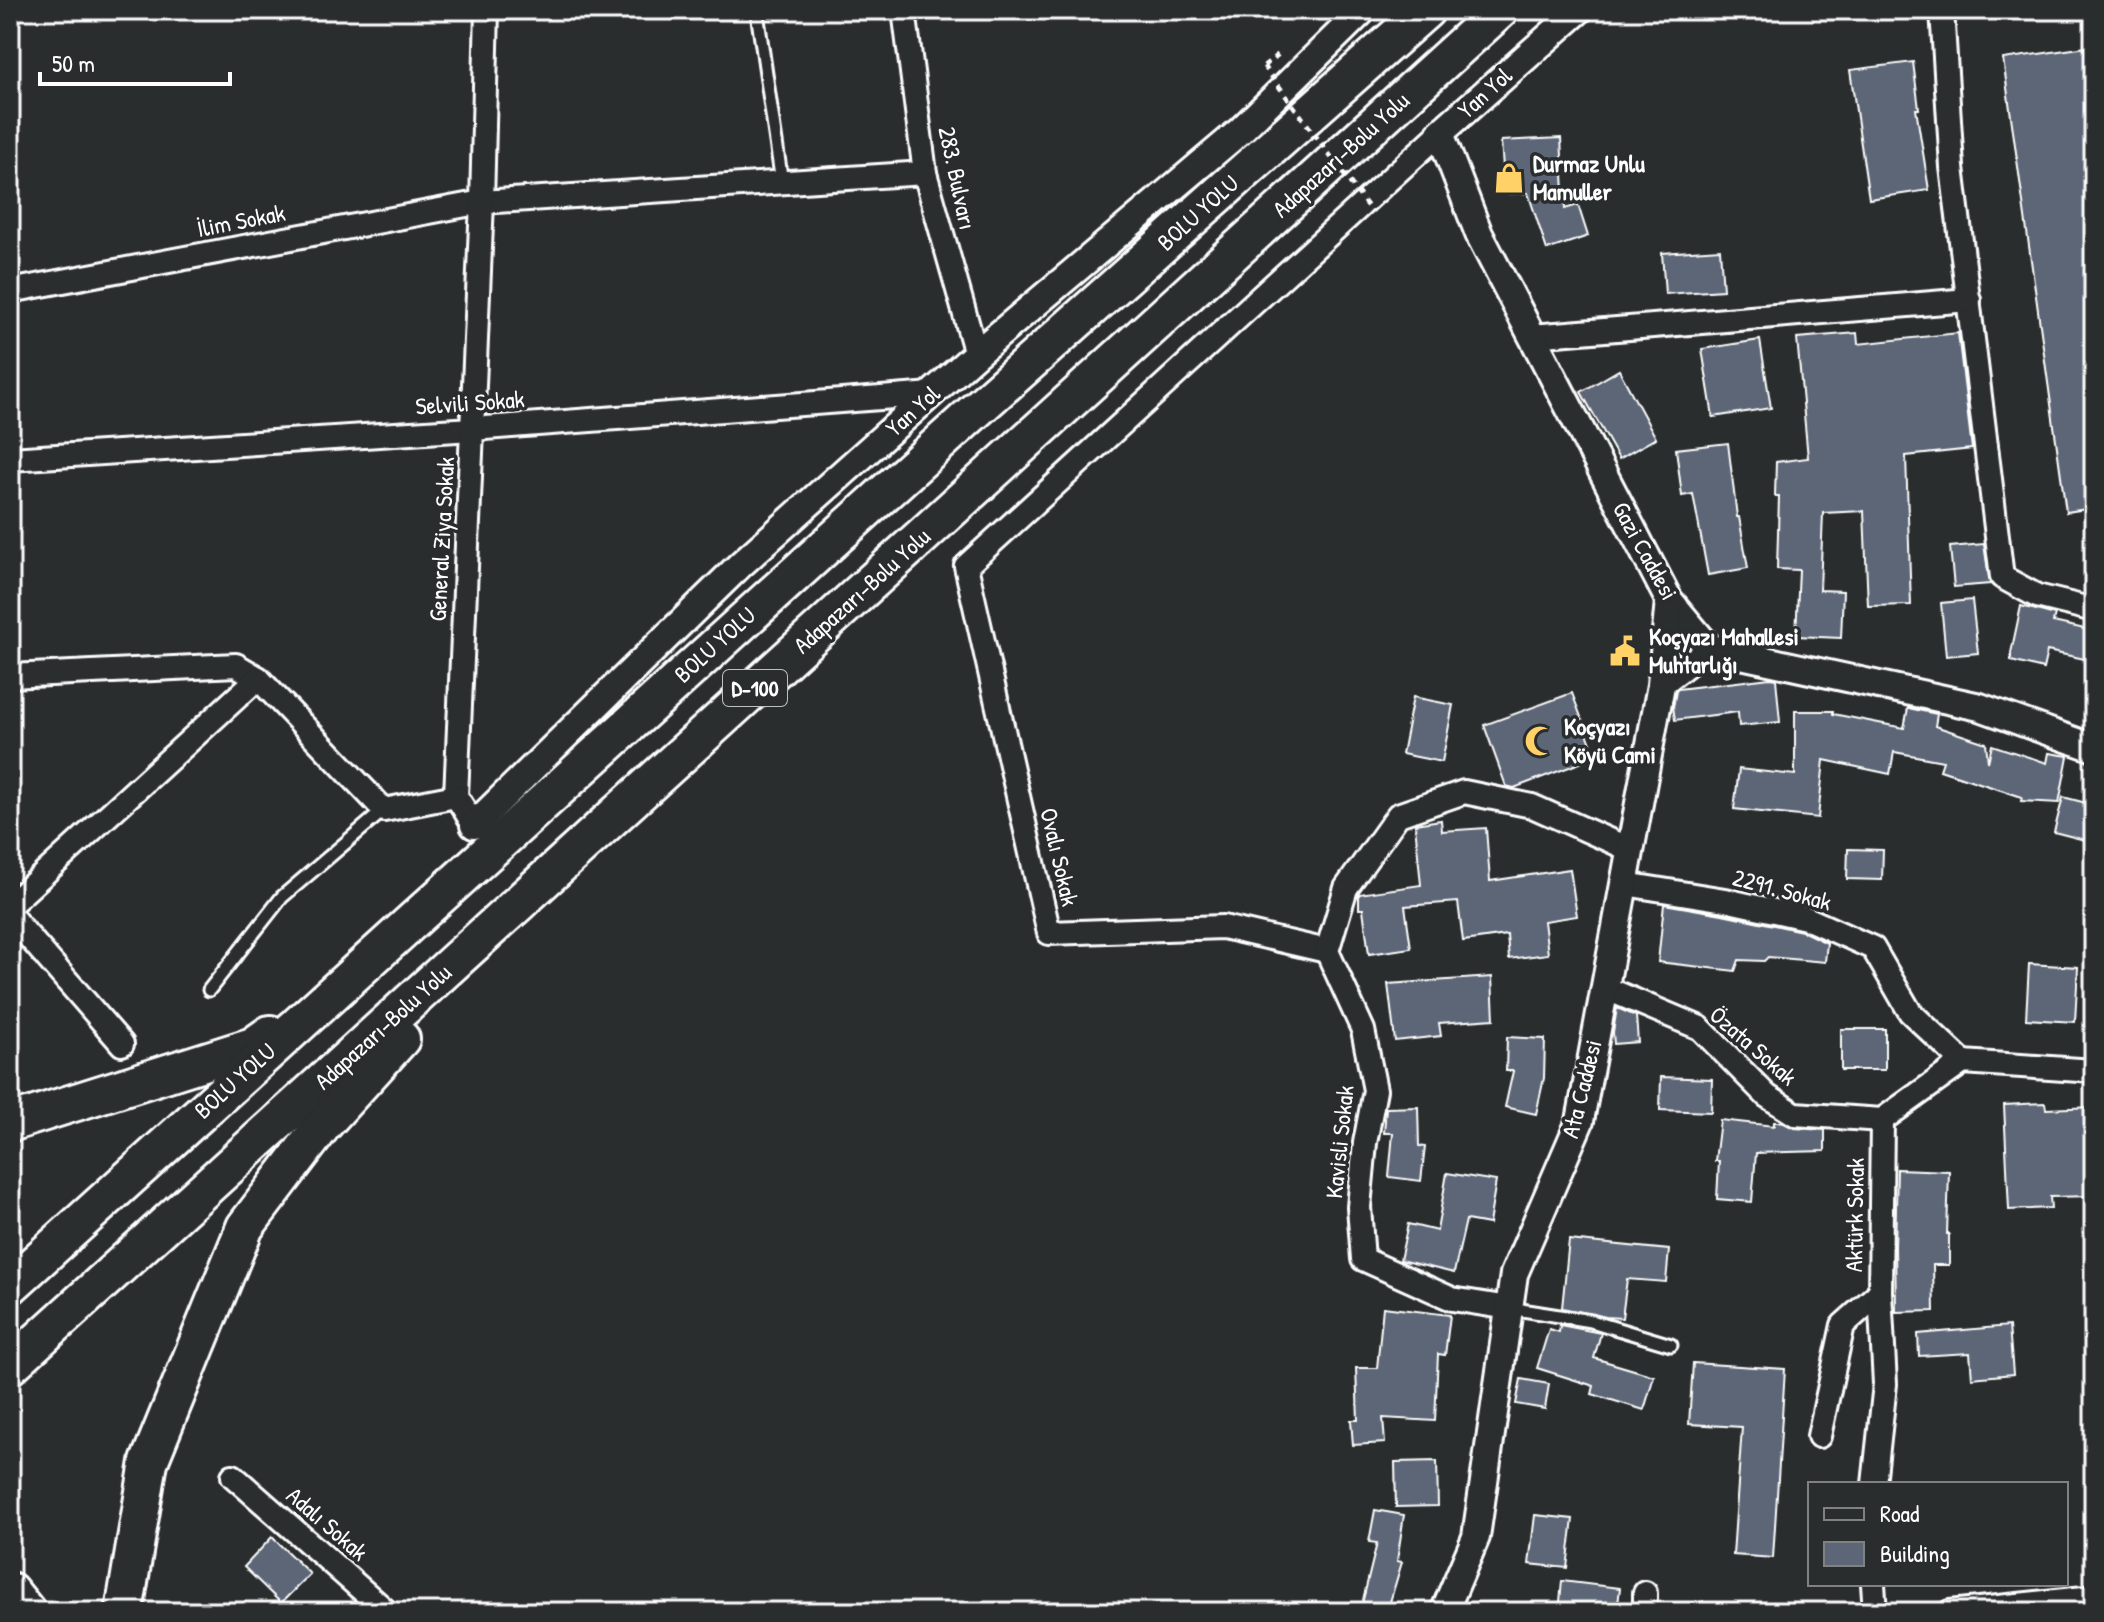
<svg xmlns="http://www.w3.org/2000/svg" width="2104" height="1622" font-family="'Patrick Hand',sans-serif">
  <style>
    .building { fill: #5c6677; stroke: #fff; stroke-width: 2 }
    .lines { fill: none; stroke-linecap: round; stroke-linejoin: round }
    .service-casing { stroke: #fff; stroke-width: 17 }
    .minor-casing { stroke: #fff; stroke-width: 28 }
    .tertiary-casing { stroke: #fff; stroke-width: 32 }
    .trunk-casing { stroke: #fff; stroke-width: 42 }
    .path { stroke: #fff; stroke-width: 5; stroke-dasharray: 6 6; stroke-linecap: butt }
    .service { stroke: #2a2d2e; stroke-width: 11 }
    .minor { stroke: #2a2d2e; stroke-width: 22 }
    .tertiary { stroke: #2a2d2e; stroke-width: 26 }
    .trunk { stroke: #2a2d2e; stroke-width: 36 }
    .path-bridge { stroke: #fff; stroke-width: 5; stroke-dasharray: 6 6; stroke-linecap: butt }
    .labels { text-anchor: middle; stroke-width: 7; stroke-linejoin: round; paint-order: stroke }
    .shield { fill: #2a2d2e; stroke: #bfc0c0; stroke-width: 2 }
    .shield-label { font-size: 22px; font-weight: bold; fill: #fff }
    .street-label { font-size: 24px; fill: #fff; stroke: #2a2d2e }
    .poi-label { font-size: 24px; font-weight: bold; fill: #fff; stroke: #2a2d2e; text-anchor: start }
  </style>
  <rect width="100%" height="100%" fill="#2a2d2e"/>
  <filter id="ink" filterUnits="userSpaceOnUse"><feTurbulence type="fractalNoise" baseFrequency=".0125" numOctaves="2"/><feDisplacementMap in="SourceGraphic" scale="16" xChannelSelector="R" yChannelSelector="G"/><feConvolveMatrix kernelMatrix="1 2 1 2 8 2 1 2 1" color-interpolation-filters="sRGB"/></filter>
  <g filter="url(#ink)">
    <g class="building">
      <path d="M 2094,46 L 2094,508 L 2066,512 L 2003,59 Z"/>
      <path d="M 1913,62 L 1919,109 L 1916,109 L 1929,190 L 1869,199 L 1850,70 Z"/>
      <path d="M 1561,138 L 1565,209 L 1578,205 L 1588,236 L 1547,250 L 1528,193 L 1505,194 L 1501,141 Z"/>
      <path d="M 1720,249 L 1723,290 L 1665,294 L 1662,253 Z"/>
      <path d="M 1857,333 L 1858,344 L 1958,333 L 1972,449 L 1906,456 L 1911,605 L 1868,606 L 1864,511 L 1823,513 L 1820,590 L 1843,591 L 1841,638 L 1796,636 L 1799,570 L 1777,569 L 1779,496 L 1775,496 L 1776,462 L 1808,458 L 1797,338 Z"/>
      <path d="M 1760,340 L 1771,408 L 1713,417 L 1702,349 Z"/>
      <path d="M 1619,370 L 1656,438 L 1619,459 L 1581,392 Z"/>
      <path d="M 1728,443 L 1737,517 L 1739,517 L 1748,568 L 1708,575 L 1693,494 L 1682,496 L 1676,449 Z"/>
      <path d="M 1984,544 L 1990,584 L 1954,587 L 1950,547 Z"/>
      <path d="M 1972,600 L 1978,653 L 1946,656 L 1941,603 Z"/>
      <path d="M 2021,606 L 2055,615 L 2053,622 L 2094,631 L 2094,661 L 2047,651 L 2043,669 L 2011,661 L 2011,653 Z"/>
      <path d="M 1770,678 L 1776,679 L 1780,722 L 1739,726 L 1738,712 L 1675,720 L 1673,707 L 1676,691 L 1678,689 Z"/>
      <path d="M 1572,693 L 1596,757 L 1514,788 L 1506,786 L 1484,725 Z"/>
      <path d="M 1413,697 L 1453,705 L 1442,762 L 1402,754 Z"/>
      <path d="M 1908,708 L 1937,714 L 1935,726 L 1986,743 L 1988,762 L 1992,745 L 2047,763 L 2049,753 L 2068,756 L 2059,803 L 2021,801 L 2022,797 L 1940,770 L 1943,761 L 1894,752 L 1890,774 L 1824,760 L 1818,818 L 1734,809 L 1739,769 L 1795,775 L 1795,711 L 1833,711 L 1833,714 L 1904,728 Z"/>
      <path d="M 2063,797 L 2094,805 L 2085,840 L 2054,832 Z"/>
      <path d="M 1441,820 L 1442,831 L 1486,828 L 1490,881 L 1570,869 L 1577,916 L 1544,921 L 1548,954 L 1509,959 L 1507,935 L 1463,941 L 1458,902 L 1405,906 L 1411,948 L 1369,954 L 1363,909 L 1359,909 L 1359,894 L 1421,885 L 1415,824 Z"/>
      <path d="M 1848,849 L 1883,850 L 1882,880 L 1847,879 Z"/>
      <path d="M 1664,904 L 1722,914 L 1802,931 L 1827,943 L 1825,962 L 1768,957 L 1764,961 L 1739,960 L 1735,971 L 1658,962 Z"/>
      <path d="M 2029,964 L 2078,967 L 2075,1022 L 2026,1019 Z"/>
      <path d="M 1492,977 L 1494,1019 L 1439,1023 L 1441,1036 L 1395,1041 L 1388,984 Z"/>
      <path d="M 1617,1008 L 1636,1016 L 1638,1042 L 1614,1044 L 1613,1032 Z"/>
      <rect x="1841" y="1029" width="44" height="41"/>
      <path d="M 1507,1037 L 1545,1039 L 1544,1078 L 1536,1114 L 1505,1107 L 1513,1071 L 1506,1071 Z"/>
      <path d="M 1661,1077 L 1712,1079 L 1711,1112 L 1660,1110 Z"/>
      <path d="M 2045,1103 L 2046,1109 L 2094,1107 L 2094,1196 L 2050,1197 L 2051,1208 L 2009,1210 L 2004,1105 Z"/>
      <path d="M 1418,1107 L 1419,1146 L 1425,1147 L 1421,1181 L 1389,1177 L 1393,1133 L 1384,1133 L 1386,1108 Z"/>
      <path d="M 1720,1120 L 1774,1126 L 1774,1122 L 1782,1122 L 1794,1128 L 1825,1130 L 1825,1151 L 1756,1153 L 1752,1202 L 1717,1199 L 1719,1161 L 1715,1161 Z"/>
      <path d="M 1897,1169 L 1949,1171 L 1947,1234 L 1949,1234 L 1949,1265 L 1933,1265 L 1934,1311 L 1896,1312 L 1895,1247 Z"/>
      <path d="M 1447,1173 L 1496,1181 L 1489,1224 L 1466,1220 L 1454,1273 L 1400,1260 L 1408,1224 L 1437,1231 Z"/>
      <path d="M 1569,1240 L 1669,1250 L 1666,1282 L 1627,1279 L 1622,1318 L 1606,1317 L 1562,1308 Z"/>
      <path d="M 1383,1307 L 1450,1315 L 1445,1355 L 1438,1354 L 1435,1421 L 1383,1418 L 1385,1443 L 1353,1445 L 1351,1420 L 1358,1420 L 1356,1368 L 1377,1368 Z"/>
      <path d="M 1560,1325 L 1601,1333 L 1594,1358 L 1654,1376 L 1644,1410 L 1592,1394 L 1594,1386 L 1537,1368 L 1549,1329 L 1559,1332 Z"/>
      <path d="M 2009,1326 L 2013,1374 L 1972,1378 L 1970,1353 L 1919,1356 L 1918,1334 Z"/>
      <path d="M 1693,1363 L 1785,1369 L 1773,1558 L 1733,1555 L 1742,1427 L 1689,1424 Z"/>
      <path d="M 1521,1379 L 1549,1384 L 1545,1409 L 1516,1404 Z"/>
      <path d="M 1437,1461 L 1438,1506 L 1396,1507 L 1395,1462 Z"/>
      <path d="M 1375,1510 L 1404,1515 L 1397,1561 L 1402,1562 L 1387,1612 L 1360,1612 L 1377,1543 L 1369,1542 Z"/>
      <path d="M 1535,1515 L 1573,1519 L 1567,1568 L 1529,1564 Z"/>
      <path d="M 272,1537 L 310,1574 L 281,1603 L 244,1567 Z"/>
      <path d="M 1562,1581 L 1620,1588 L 1617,1612 L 1559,1612 Z"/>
    </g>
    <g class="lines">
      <g class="service-casing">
        <g id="service">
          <path d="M 758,19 L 782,183"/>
          <path d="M 209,990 L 282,897 L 384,810"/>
          <path d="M 1509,1308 L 1591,1321 L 1671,1345"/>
        </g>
      </g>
      <g class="minor-casing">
        <g id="minor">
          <path d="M 904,10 L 925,173 L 976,354"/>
          <path d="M 1942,10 L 1952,167 L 2002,577 L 2037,596 L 2094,610"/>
          <path d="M 10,291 L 482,202 L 925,173"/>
          <path d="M 1532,336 L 1969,300"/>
          <path d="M 10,459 L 472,429 L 933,394"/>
          <path d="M 10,676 L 236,665 L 258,678"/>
          <path d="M 1661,685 L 1709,648"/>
          <path d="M 474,825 L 456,796 L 482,202 L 487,10"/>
          <path d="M 1625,884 L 1725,900 L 1806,918 L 1873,948 L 1910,1012 L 1963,1062"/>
          <path d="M 10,905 L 258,678 L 384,810 L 456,796"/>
          <path d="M 10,915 L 122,1044"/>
          <path d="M 1327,951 L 1223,927 L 1049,933 L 966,566 L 1440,133"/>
          <path d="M 1605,988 L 1700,1028 L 1767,1096 L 1795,1114 L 1882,1120 L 1963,1062 L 2094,1071"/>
          <path d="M 1509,1308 L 1452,1299 L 1363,1259 L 1359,1207 L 1365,1143 L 1375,1090 L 1363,1030 L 1327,951 L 1346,888 L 1398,815 L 1464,792 L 1532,806 L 1631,850"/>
          <path d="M 1819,1436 L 1843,1325 L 1880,1292 L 1882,1120"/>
          <path d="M 233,1476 L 387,1612"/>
          <path d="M 1874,1484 L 1885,1384 L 1880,1292"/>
          <path d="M 1873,1584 L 1875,1612"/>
          <path d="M 1645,1612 L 1645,1593"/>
          <path d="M 1950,1612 L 2094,1597"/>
        </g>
      </g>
      <g class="tertiary-casing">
        <g id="tertiary">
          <path d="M 1579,10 L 1440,133 L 1479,234 L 1669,600 L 1709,648 L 1980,707 L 2094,748"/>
          <path d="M 474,825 L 740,565 L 976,354 L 1240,131 L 1363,10"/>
          <path d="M 1444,1612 L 1476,1537 L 1514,1274 L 1580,1121 L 1661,685 L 1669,600"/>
        </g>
      </g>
      <g class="trunk-casing">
        <g id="trunk">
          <path d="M 10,1123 L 253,1046 L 270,1034"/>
          <path d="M 10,1286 L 975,411 L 1426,10"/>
          <path d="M 10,1366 L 1500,10"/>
          <path d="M 10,1591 L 27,1612"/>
          <path d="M 124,1612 L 149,1462 L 245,1227 L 322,1126 L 401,1039"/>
        </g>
      </g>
      <path class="path" d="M 1264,66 L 1280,53"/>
      <use href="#service" class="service"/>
      <use href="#minor" class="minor"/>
      <use href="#tertiary" class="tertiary"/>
      <use href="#trunk" class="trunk"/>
      <path class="path-bridge" d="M 1264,66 L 1371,211"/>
    </g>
  </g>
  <defs>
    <g id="shop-bare" transform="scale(2.4)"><path d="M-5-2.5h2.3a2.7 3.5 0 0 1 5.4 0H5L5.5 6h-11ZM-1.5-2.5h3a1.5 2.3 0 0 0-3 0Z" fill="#ffd166" stroke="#2a2d2e" stroke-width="2.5" paint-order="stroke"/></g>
    <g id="civic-bare" transform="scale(2.4)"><path d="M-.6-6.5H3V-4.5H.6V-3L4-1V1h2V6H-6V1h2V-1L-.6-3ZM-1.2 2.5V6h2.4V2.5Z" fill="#ffd166" stroke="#2a2d2e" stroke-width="2.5" paint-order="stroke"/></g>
    <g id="mosque-bare" transform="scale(2.4)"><path d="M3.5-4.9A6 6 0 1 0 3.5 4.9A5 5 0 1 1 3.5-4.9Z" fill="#ffd166" stroke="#2a2d2e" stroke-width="2.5" paint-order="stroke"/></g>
  </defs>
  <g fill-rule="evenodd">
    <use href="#shop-bare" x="1509" y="178"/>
    <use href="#civic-bare" x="1625" y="651"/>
    <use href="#mosque-bare" x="1540" y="741"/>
  </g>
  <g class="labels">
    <rect class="shield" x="723" y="670" width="64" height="36" rx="6"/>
    <g class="shield-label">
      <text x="755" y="696">D-100</text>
    </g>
    <g class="street-label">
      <text transform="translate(1485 93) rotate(-42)" y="8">Yan Yol</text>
      <text transform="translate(1341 155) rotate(-42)" y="8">Adapazarı-Bolu Yolu</text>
      <text transform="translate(957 178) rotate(78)" y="8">283. Bulvarı</text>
      <text transform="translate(1198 213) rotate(-42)" y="8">BOLU YOLU</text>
      <text transform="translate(241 221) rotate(-11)" y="8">İlim Sokak</text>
      <text transform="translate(470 403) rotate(-4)" y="8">Selvili Sokak</text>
      <text transform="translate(913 411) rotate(-42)" y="8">Yan Yol</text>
      <text transform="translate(442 539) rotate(-87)" y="8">General Ziya Sokak</text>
      <text transform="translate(1645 551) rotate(61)" y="8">Gazi Caddesi</text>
      <text transform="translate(862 591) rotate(-42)" y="8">Adapazarı-Bolu Yolu</text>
      <text transform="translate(715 645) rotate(-42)" y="8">BOLU YOLU</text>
      <text transform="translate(1059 857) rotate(77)" y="8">Ovalı Sokak</text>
      <text transform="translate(1782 890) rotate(15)" y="8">2291. Sokak</text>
      <text transform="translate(383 1027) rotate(-42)" y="8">Adapazarı-Bolu Yolu</text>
      <text transform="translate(1753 1046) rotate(41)" y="8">Özata Sokak</text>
      <text transform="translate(235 1081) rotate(-42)" y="8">BOLU YOLU</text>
      <text transform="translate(1582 1089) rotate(-76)" y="8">Ata Caddesi</text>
      <text transform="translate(1340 1142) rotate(-84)" y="8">Kavisli Sokak</text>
      <text transform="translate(1855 1215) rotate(-89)" y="8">Aktürk Sokak</text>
      <text transform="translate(327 1524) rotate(41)" y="8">Adalı Sokak</text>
    </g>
    <g class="poi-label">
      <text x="1533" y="172">Durmaz Unlu<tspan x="1533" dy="28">Mamuller</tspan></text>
      <text x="1649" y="645">Koçyazı Mahallesi<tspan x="1649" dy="28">Muhtarlığı</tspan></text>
      <text x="1564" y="735">Koçyazı<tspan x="1564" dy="28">Köyü Cami</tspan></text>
    </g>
  </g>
  <rect width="2104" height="1622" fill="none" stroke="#2a2d2e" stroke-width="40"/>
  <rect x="20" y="20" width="2064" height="1582" fill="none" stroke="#fff" stroke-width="3" filter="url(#ink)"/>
  <rect x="1808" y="1482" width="260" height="104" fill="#2a2d2e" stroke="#7f8182" stroke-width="2"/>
  <rect x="1824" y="1508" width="40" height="12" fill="#2a2d2e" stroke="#7f8182" stroke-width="2"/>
  <text x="1880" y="1522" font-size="24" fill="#ffffff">Road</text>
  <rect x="1824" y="1542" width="40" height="24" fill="#5c6677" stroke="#7f8182" stroke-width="2"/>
  <text x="1880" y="1562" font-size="24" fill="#ffffff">Building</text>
  <path d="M40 72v12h190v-12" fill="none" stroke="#ffffff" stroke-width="4"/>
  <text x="52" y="72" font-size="24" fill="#ffffff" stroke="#2a2d2e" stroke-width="6" paint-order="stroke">50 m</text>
</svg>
